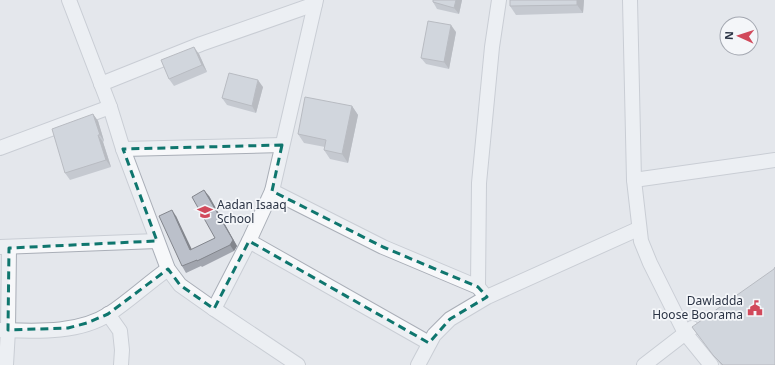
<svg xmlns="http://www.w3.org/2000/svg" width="775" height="365" font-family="'Noto Sans',sans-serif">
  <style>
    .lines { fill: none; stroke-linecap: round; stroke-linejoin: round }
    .minor-casing { stroke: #a9aeb7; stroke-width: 16 }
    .minor { stroke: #f7f8fa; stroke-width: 14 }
    .wall { fill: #a1a5ae }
    .shaded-wall { fill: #83868d }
    .building { fill: #bbc0ca; stroke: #83868d }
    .marked { fill: none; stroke: #0f766e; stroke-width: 3; stroke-dasharray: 8 5; stroke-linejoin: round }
    .labels { text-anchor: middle; stroke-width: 3.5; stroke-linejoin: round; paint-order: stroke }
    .poi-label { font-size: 12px; fill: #2b3445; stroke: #f4f6f9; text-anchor: start }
  </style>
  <rect width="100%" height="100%" fill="#e4e7ec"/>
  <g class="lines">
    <g class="minor-casing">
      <g id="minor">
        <path d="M 69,0 L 110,107 L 123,149 L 168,269 L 180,285 L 214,309 L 298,365"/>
        <path d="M 630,0 L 634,180 L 641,241 L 650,263 L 685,333 L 711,365"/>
        <path d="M 101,84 L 201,44 L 315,4"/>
        <path d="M 0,148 L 110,107"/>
        <path d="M 123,149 L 282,145"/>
        <path d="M 634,180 L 775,160"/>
        <path d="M 272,191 L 383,247 L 478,287 L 483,293"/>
        <path d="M 249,241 L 429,343"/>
        <path d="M 0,247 L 157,241"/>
        <path d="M 478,287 L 479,183 L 492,47 L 499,0"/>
        <path d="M 214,309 L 249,241 L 272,191 L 316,0"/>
        <path d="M 108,314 L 120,331 L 122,350 L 121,365"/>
        <path d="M 0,330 C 35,331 78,334 109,314 C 129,301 148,283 168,269"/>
        <path d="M 6,365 L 8,330 L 9,248"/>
        <path d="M 418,365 L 434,335 L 450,319 L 487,297 L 638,229"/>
        <path d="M 644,365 L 692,328"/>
      </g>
    </g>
    <use href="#minor" class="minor"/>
  </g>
  <g class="wall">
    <path d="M 462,0 L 459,14 L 437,9 L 433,2 Z"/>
    <path d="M 584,0 L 583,13 L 516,15 L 510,6 Z"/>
    <path d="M 456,32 L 449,69 L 426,64 L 421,58 Z"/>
    <path d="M 199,54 L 207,72 L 174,86 L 169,79 Z"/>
    <path d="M 263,87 L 256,113 L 227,105 L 222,98 Z"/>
    <path d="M 352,106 L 358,115 L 348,163 L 330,159 L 324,150 L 325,147 L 304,143 L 298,134 Z"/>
    <path d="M 93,114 L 98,121 L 104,141 L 103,142 L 111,167 L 70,180 L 65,173 Z"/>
    <path d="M 209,196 L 237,246 L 234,251 L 202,267 L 201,266 L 186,273 L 182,266 L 176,216 L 191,250 L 215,238 Z"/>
    <path d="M 692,327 L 775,365 L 721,365 Z"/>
  </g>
  <g class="shaded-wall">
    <path d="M 456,0 L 462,0 L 459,14 L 454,8 Z"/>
    <path d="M 577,0 L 584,0 L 583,13 L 577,5 Z"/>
    <path d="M 451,25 L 456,32 L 449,69 L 444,62 Z"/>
    <path d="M 194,47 L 199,54 L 207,72 L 202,65 Z"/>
    <path d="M 258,80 L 263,87 L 256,113 L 252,106 Z"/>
    <path d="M 352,106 L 358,115 L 348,163 L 342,154 Z"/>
    <path d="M 93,114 L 98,121 L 104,141 L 100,135 Z"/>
    <path d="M 98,135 L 103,142 L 111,167 L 106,160 Z"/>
    <path d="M 204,190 L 209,196 L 237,246 L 234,251 L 230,245 Z"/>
    <path d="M 172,210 L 176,216 L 195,256 L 190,250 Z"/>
  </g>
  <g class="building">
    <path d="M 433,0 L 456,0 L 454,8 L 433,2 Z"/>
    <path d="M 510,0 L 577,0 L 577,5 L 510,6 Z"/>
    <path d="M 428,21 L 451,25 L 444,62 L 421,58 Z"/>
    <path d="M 194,47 L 202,65 L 169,79 L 161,60 Z"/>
    <path d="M 229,73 L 258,80 L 252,106 L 222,98 Z"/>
    <path d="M 305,97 L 352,106 L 342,154 L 324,150 L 326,140 L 298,134 Z"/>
    <path d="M 93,114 L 100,135 L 98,135 L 106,160 L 65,173 L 52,129 Z"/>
    <path d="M 204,190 L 233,240 L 230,245 L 197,261 L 197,260 L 182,266 L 159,216 L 172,210 L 190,250 L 215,238 L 192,197 Z"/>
    <path d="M 775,267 L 775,365 L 723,365 L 713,355 L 692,327 L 720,307 L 774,269 Z"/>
  </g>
  <path d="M0 0H775V365H0ZM 282,145 L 272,191 L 383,247 L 478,287 L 487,297 L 450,319 L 429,343 L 249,241 L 214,309 L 180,285 L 168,269 L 108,314 L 87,323 L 68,328 L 8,330 L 9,248 L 157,241 L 123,149 Z" fill="#e4e7ec" fill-opacity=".55" fill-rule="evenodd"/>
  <path class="marked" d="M 282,145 L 272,191 L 383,247 L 478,287 L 487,297 L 450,319 L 429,343 L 249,241 L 214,309 L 180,285 L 168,269 L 108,314 L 87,323 L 68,328 L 8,330 L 9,248 L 157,241 L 123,149 Z"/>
  <defs>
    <g id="school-bare" transform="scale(1.2)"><path d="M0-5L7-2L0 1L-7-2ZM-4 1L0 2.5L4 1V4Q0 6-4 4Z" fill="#d1495b" stroke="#f4f6f9" stroke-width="2.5" paint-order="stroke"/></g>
    <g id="civic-bare" transform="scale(1.2)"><path d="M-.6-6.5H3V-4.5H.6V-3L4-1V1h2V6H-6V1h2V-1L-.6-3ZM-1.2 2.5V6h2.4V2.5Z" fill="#d1495b" stroke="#f4f6f9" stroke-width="2.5" paint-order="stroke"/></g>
  </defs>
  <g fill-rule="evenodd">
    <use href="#school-bare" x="205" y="212"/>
    <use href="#civic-bare" x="755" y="308"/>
  </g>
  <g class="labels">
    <g class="poi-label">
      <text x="217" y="209">Aadan Isaaq<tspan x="217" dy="14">School</tspan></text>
      <text x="743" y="305" text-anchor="end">Dawladda<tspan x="743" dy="14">Hoose Boorama</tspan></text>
    </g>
  </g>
  <g transform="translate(739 36) rotate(273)"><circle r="19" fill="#f4f6f9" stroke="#a4a8b1"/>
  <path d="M0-3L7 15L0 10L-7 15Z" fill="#d1495b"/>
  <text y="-6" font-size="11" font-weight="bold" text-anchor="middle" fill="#2b3445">N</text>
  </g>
</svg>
